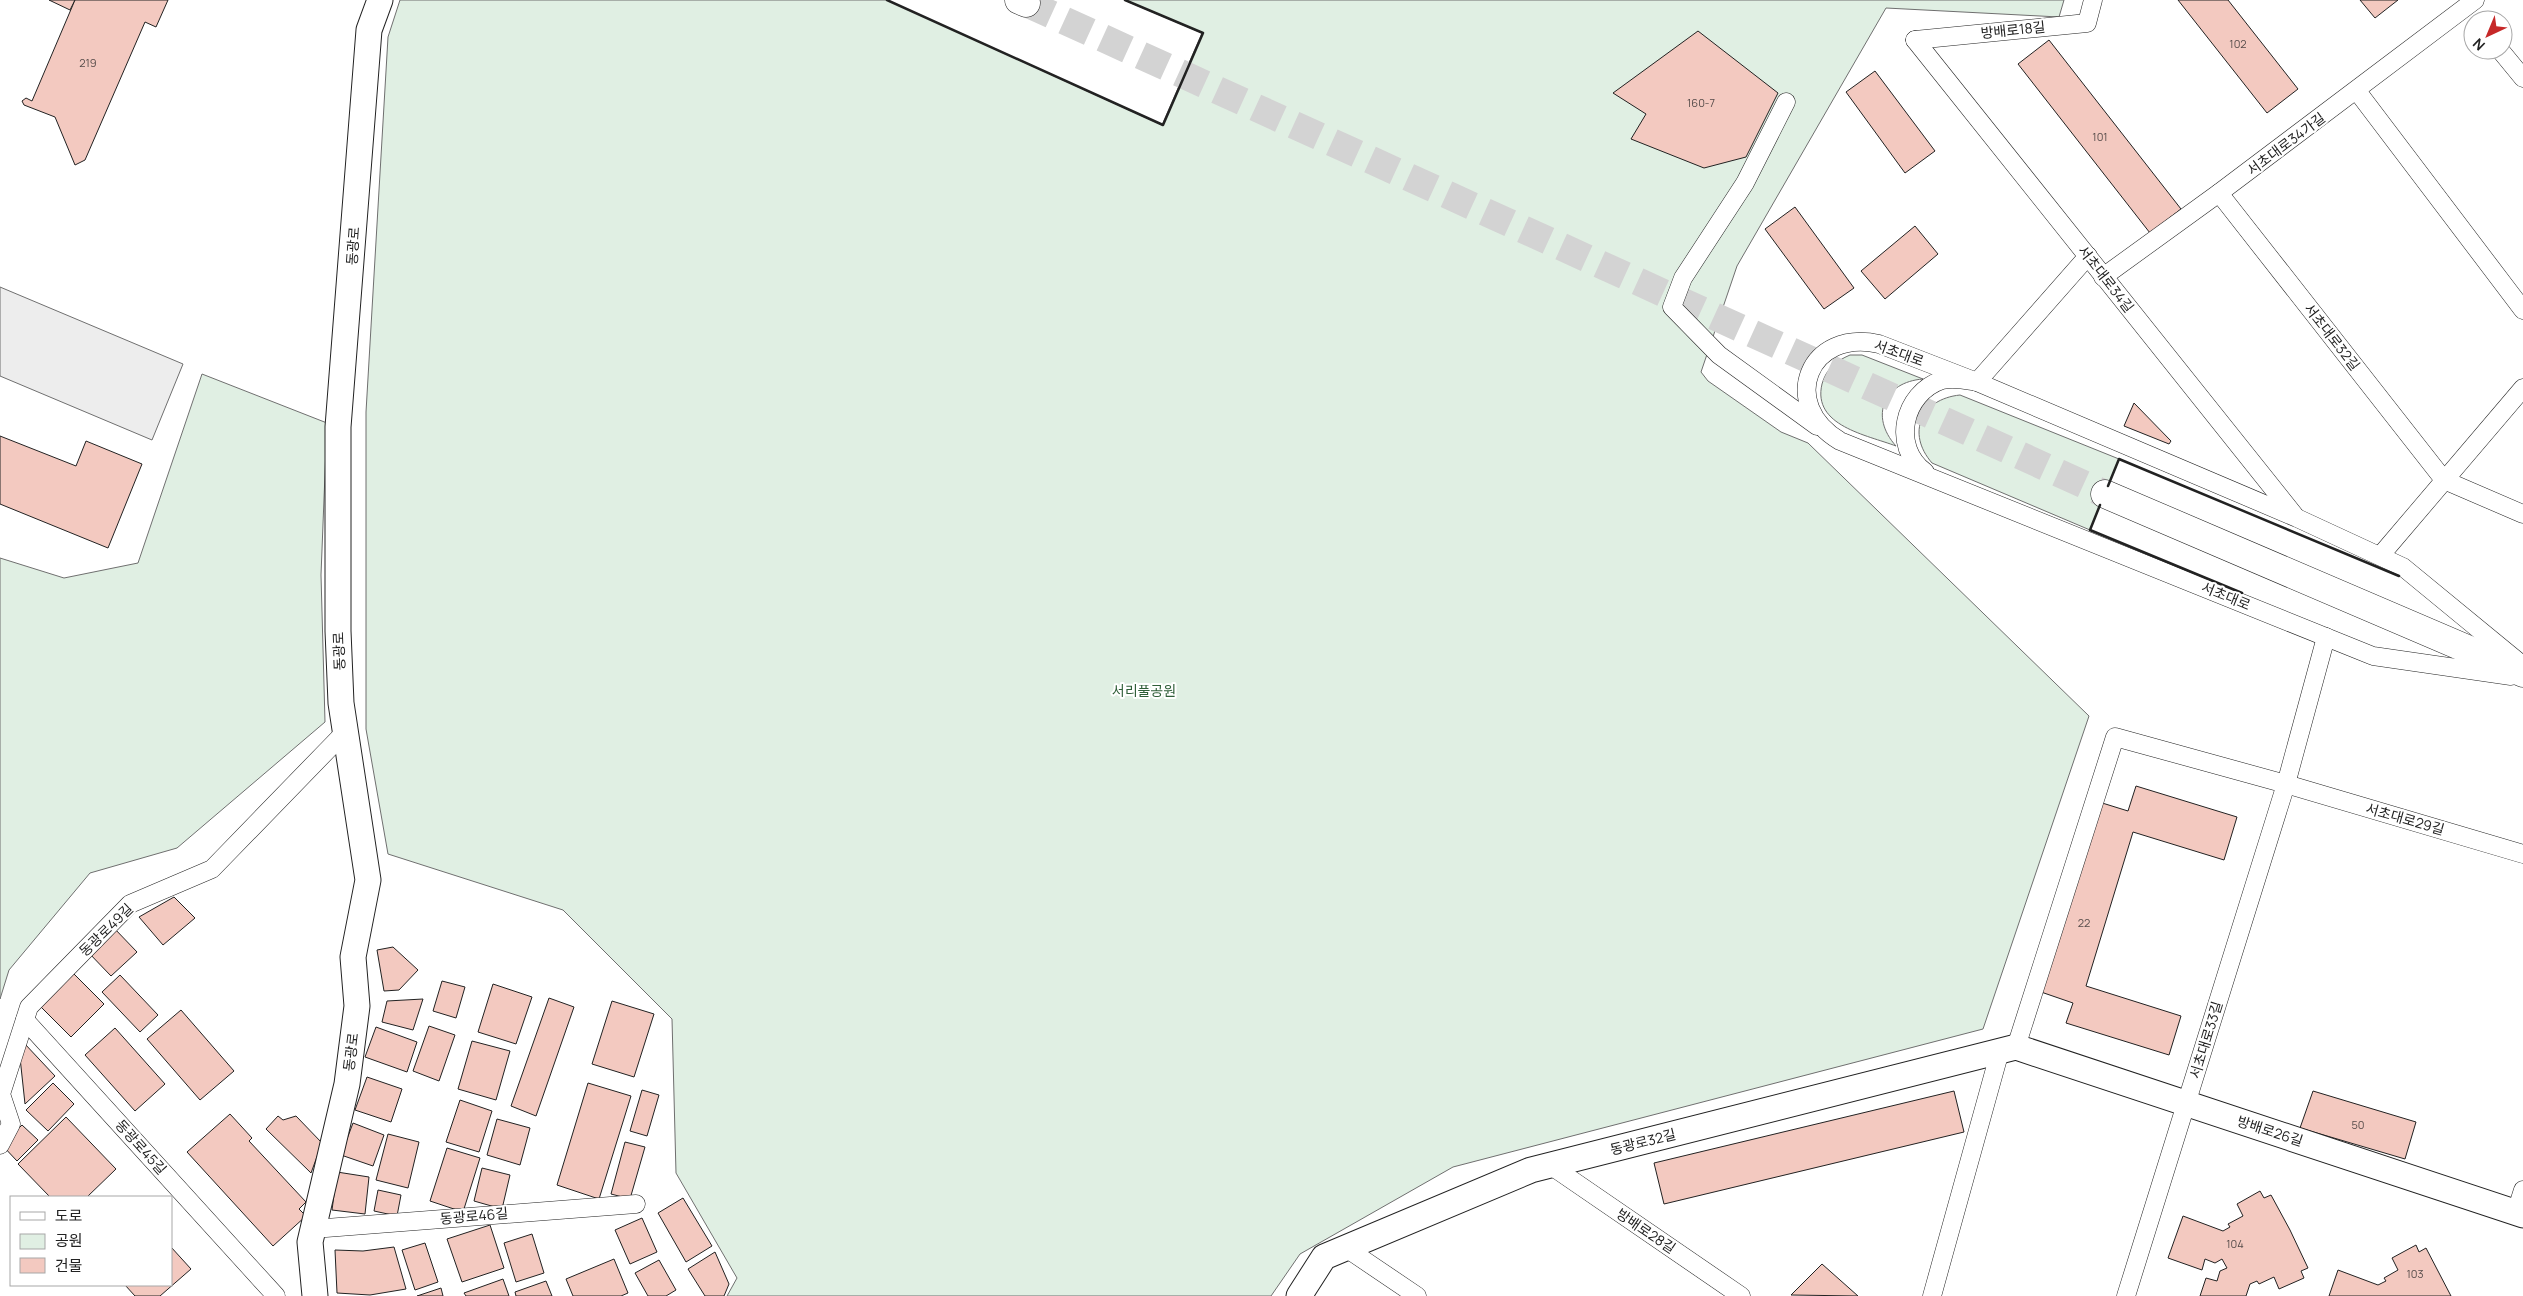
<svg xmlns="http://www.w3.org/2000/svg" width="2523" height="1296" font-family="Manrope,'Noto Sans KR',sans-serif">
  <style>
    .green { fill: #e0efe3; stroke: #6f6f6f }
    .parking { fill: #ededed; stroke: #6f6f6f }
    .building { fill: #f3c9c0; stroke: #222 }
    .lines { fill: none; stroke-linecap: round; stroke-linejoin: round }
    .primary-tunnel { stroke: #d3d3d3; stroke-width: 28; stroke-dasharray: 28 14; stroke-linecap: butt }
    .street-casing { stroke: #222; stroke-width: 19 }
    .secondary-casing { stroke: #222; stroke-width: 27 }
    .primary-casing { stroke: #222; stroke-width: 29 }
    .street { stroke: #fff; stroke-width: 18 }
    .secondary { stroke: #fff; stroke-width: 25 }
    .primary { stroke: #fff; stroke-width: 28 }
    .wall { stroke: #222; stroke-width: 2.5 }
    .labels { text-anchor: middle; stroke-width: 4; stroke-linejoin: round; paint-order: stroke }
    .number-label { font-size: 11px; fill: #564c4a }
    .street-label { font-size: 14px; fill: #222; stroke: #fff }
    .park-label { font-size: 14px; fill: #2f5e38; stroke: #fff }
  </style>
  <rect width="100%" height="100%" fill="#fff"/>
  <g class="green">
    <path d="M 400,0 L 887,0 L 1162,125 L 1202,33 L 1124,0 L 2064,0 L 2059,17 L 1886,8 L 1737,266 L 1701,372 L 1708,381 L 1781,432 L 1808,443 L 2089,716 L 1983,1029 L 1453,1167 L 1300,1254 L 1271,1296 L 727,1296 L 737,1278 L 676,1173 L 672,1019 L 563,910 L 388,854 L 366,729 L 366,412 L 388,37 Z"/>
    <path d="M 1850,355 L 1862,355 L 1923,379 C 1884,382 1869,416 1896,446 C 1867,435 1812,426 1822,384 C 1826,369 1836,361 1850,355 Z"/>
    <path d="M 202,374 L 327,423 L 321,575 L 325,722 L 177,848 L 90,873 L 9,970 L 0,999 L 0,558 L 64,578 L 138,563 Z"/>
    <path d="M 1960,395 L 2119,459 L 2090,530 L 1932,463 C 1906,433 1921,399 1960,395 Z"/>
  </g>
  <path class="parking" d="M 0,287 L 183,364 L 152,440 L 0,376 Z"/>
  <g class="building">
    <path d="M 49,0 L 75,0 L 70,10 Z"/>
    <path d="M 75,0 L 168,0 L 156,27 L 145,22 L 85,160 L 75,165 L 55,117 L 24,105 L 22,101 L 26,98 L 32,101 Z"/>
    <path d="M 2178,0 L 2228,0 L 2298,89 L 2267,113 Z"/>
    <path d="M 2360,0 L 2398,0 L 2375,18 Z"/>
    <path d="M 1698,31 L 1778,93 L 1746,157 L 1704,168 L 1631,139 L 1646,114 L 1613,93 Z"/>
    <path d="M 2049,40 L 2181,209 L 2150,233 L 2018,64 Z"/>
    <path d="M 1875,71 L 1935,151 L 1905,173 L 1846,92 Z"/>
    <path d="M 1795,207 L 1854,288 L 1824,309 L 1765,229 Z"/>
    <path d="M 1915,226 L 1938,254 L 1885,299 L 1861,271 Z"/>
    <path d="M 2134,403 L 2171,441 L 2169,444 L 2124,426 Z"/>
    <path d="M 0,436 L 76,466 L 86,441 L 142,464 L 108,548 L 0,504 Z"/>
    <path d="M 2136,786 L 2237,817 L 2224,860 L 2133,832 L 2086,986 L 2181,1016 L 2169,1055 L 2066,1023 L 2073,1003 L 2041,992 L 2099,802 L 2128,811 Z"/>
    <path d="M 174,897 L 195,918 L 163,945 L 139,917 Z"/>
    <path d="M 113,927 L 137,952 L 111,976 L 87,951 Z"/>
    <path d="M 393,947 L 418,970 L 399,990 L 384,991 L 377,950 Z"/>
    <path d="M 72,972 L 104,1004 L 71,1037 L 39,1005 Z"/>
    <path d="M 120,975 L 158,1015 L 140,1032 L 102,992 Z"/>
    <path d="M 442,981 L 465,987 L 456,1018 L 433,1011 Z"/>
    <path d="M 493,984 L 532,997 L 516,1044 L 478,1032 Z"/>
    <path d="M 549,998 L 574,1007 L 536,1116 L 511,1106 Z"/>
    <path d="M 423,999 L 413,1030 L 382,1022 L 387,1001 Z"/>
    <path d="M 612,1001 L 654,1014 L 634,1077 L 592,1064 Z"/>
    <path d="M 181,1010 L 234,1071 L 200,1100 L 147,1039 Z"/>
    <path d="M 429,1026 L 455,1035 L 439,1081 L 413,1071 Z"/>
    <path d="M 376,1027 L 417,1042 L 407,1072 L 365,1057 Z"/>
    <path d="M 115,1028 L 165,1084 L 135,1111 L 85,1055 Z"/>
    <path d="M 472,1041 L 510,1051 L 496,1100 L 458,1089 Z"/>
    <path d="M 24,1043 L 55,1076 L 25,1104 L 19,1048 Z"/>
    <path d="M 367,1077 L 402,1089 L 391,1122 L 355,1110 Z"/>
    <path d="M 53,1083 L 74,1104 L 48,1131 L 26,1110 Z"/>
    <path d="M 588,1083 L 631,1096 L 599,1199 L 557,1185 Z"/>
    <path d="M 642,1090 L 659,1095 L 647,1136 L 630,1131 Z"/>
    <path d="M 1954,1091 L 1964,1132 L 1664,1204 L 1654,1163 Z"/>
    <path d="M 2313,1091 L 2416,1122 L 2405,1159 L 2300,1128 Z"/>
    <path d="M 460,1100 L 492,1111 L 479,1152 L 446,1142 Z"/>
    <path d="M 230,1114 L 252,1138 L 249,1141 L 306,1202 L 299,1209 L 306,1216 L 273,1246 L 187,1152 Z"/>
    <path d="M 278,1116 L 283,1120 L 296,1116 L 322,1143 L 311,1173 L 266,1129 Z"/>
    <path d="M 66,1117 L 116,1169 L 87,1197 L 50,1197 L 18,1164 Z"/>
    <path d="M 497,1119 L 530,1128 L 520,1165 L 487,1155 Z"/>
    <path d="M 353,1123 L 384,1135 L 373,1166 L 341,1155 Z"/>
    <path d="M 22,1125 L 38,1140 L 17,1161 L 2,1145 Z"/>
    <path d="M 388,1134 L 419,1142 L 408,1188 L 376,1180 Z"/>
    <path d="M 625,1142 L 645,1147 L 630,1199 L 611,1194 Z"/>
    <path d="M 447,1148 L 480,1158 L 463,1212 L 430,1201 Z"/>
    <path d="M 482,1168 L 510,1175 L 502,1209 L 474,1201 Z"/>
    <path d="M 337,1172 L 369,1177 L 365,1214 L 332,1210 Z"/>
    <path d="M 378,1190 L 401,1195 L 397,1216 L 374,1211 Z"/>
    <path d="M 2260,1191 L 2264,1198 L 2271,1195 L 2290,1230 L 2308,1268 L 2301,1271 L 2304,1278 L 2279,1289 L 2274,1277 L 2259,1284 L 2257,1281 L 2250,1284 L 2246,1296 L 2200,1296 L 2206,1278 L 2217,1281 L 2220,1271 L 2227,1268 L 2222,1259 L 2215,1263 L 2205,1259 L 2202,1270 L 2168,1258 L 2183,1216 L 2223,1231 L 2230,1227 L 2228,1224 L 2243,1216 L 2237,1204 Z"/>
    <path d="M 683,1198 L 712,1246 L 686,1262 L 658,1213 Z"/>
    <path d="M 642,1218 L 657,1252 L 630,1264 L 615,1230 Z"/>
    <path d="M 490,1225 L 504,1268 L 462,1282 L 447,1239 Z"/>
    <path d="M 532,1234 L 544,1273 L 516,1282 L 504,1243 Z"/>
    <path d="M 425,1243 L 438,1282 L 415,1290 L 402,1250 Z"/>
    <path d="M 2416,1245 L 2419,1252 L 2426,1248 L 2451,1296 L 2329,1296 L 2338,1270 L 2378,1285 L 2386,1281 L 2384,1278 L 2398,1270 L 2392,1258 Z"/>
    <path d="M 171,1247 L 191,1269 L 160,1296 L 135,1296 L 125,1285 L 171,1285 Z"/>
    <path d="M 394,1247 L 406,1289 L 370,1295 L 337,1293 L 335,1250 L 363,1251 Z"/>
    <path d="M 715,1252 L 729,1284 L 724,1296 L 705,1296 L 688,1269 Z"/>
    <path d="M 614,1259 L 628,1293 L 621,1296 L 573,1296 L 566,1279 Z"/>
    <path d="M 659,1260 L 676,1290 L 666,1296 L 648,1296 L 635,1273 Z"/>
    <path d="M 1822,1264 L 1858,1296 L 1791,1295 Z"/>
    <path d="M 503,1279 L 509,1296 L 466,1296 L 464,1293 Z"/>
    <path d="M 546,1281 L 552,1296 L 516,1296 L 515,1292 Z"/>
    <path d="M 441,1288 L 443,1296 L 417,1296 Z"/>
  </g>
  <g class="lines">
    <path class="primary-tunnel" d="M 1026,3 L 2105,494"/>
    <g class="street-casing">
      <g id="street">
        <path d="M 1915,40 L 2295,516"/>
        <path d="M 1915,40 L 2087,23 L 2093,0"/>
        <path d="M 2500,50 L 2523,78"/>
        <path d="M 2357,91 L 2523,310"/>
        <path d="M 1786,102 L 1745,183 L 1683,278 L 1672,307 L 1719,355 L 1817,426"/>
        <path d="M 2219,193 L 2444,480 L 2523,514"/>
        <path d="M 2103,277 L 2219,193 L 2475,0"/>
        <path d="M 1925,472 C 1891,447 1903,393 1942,380 C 1954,377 1966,380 1977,382 L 2088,256"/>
        <path d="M 2380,556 L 2523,388"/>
        <path d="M 2511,676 L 2373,656 L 1840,441 C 1778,404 1809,328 1879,344 L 1977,382 L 2297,518 L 2403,567 L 2521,664"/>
        <path d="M 25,1020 L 276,1296"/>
        <path d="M 2016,1047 L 2115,737 L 2286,784 L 2523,854"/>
        <path d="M 0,1145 L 11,1124 L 1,1094 L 29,1007 L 130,904 L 212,869 L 345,732"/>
        <path d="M 1550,1165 L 1741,1296"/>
        <path d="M 2516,1212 L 2523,1190"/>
        <path d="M 313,1229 L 636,1204"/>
        <path d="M 1346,1248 L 1417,1296"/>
        <path d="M 1932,1296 L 2000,1051"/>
        <path d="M 2126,1296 L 2286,784 L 2326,637"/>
      </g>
    </g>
    <g class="secondary-casing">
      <g id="secondary">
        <path d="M 315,1296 L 310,1242 L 347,1084 L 357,1006 L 353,957 L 368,880 L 341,703 L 338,631 L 338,427 L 369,30 L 380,0"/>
        <path d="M 1299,1296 L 1324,1257 L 1531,1170 L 2016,1047 L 2523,1215"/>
      </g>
    </g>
    <g class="primary-casing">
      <g id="primary">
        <path d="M 1019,0 L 1026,3"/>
        <path d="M 2105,494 L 2523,673"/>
      </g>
    </g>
    <use href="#street" class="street"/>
    <use href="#secondary" class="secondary"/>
    <use href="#primary" class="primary"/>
    <g class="wall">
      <path d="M 887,0 L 1163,125 L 1203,33 L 1125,0"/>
      <path d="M 2108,486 L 2119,459 L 2399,576"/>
      <path d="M 2100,505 L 2090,530 L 2242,593"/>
    </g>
  </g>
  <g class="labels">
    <g class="number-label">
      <text x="2238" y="48">102</text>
      <text x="88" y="67">219</text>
      <text x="1701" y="107">160-7</text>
      <text x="2100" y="141">101</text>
      <text x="2084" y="927">22</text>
      <text x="2358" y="1129">50</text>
      <text x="2235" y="1248">104</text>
      <text x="2415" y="1278">103</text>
    </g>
    <g class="street-label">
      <text transform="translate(2013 30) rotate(-6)" y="5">방배로18길</text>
      <text transform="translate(2286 144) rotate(-37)" y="5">서초대로34가길</text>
      <text transform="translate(353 246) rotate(-86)" y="5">동광로</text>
      <text transform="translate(2106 279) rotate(52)" y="5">서초대로34길</text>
      <text transform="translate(2332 337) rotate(52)" y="5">서초대로32길</text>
      <text transform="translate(1899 353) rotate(20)" y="5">서초대로</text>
      <text transform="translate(2226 596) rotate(22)" y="5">서초대로</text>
      <text transform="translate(339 651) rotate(-92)" y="5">동광로</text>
      <text transform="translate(2405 819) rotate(16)" y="5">서초대로29길</text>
      <text transform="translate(106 930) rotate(-44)" y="5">동광로49길</text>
      <text transform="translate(2206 1040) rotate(-73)" y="5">서초대로33길</text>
      <text transform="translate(351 1052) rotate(-83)" y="5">동광로</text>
      <text transform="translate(2270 1131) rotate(18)" y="5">방배로26길</text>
      <text transform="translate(1643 1142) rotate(-14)" y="5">동광로32길</text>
      <text transform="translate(141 1147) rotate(48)" y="5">동광로45길</text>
      <text transform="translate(474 1216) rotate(-5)" y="5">동광로46길</text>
      <text transform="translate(1646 1231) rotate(34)" y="5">방배로28길</text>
    </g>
    <g class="park-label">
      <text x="1144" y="696">서리풀공원</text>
    </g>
  </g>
  <rect x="10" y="1196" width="162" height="90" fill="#ffffff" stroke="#a7a7a7"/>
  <rect x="20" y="1212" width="25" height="8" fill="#ffffff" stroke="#a7a7a7"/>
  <text x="55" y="1221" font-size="15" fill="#222222">도로</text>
  <rect x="20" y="1234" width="25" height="15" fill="#e0efe3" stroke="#a7a7a7"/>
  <text x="55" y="1246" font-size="15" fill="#222222">공원</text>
  <rect x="20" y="1258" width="25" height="15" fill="#f3c9c0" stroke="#a7a7a7"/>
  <text x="55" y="1271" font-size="15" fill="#222222">건물</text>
  <g transform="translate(2488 35) rotate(224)"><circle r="24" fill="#ffffff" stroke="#a7a7a7"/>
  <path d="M0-4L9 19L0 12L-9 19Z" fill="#c62828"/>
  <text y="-8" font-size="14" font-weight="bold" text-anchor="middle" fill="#222222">N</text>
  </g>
</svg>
